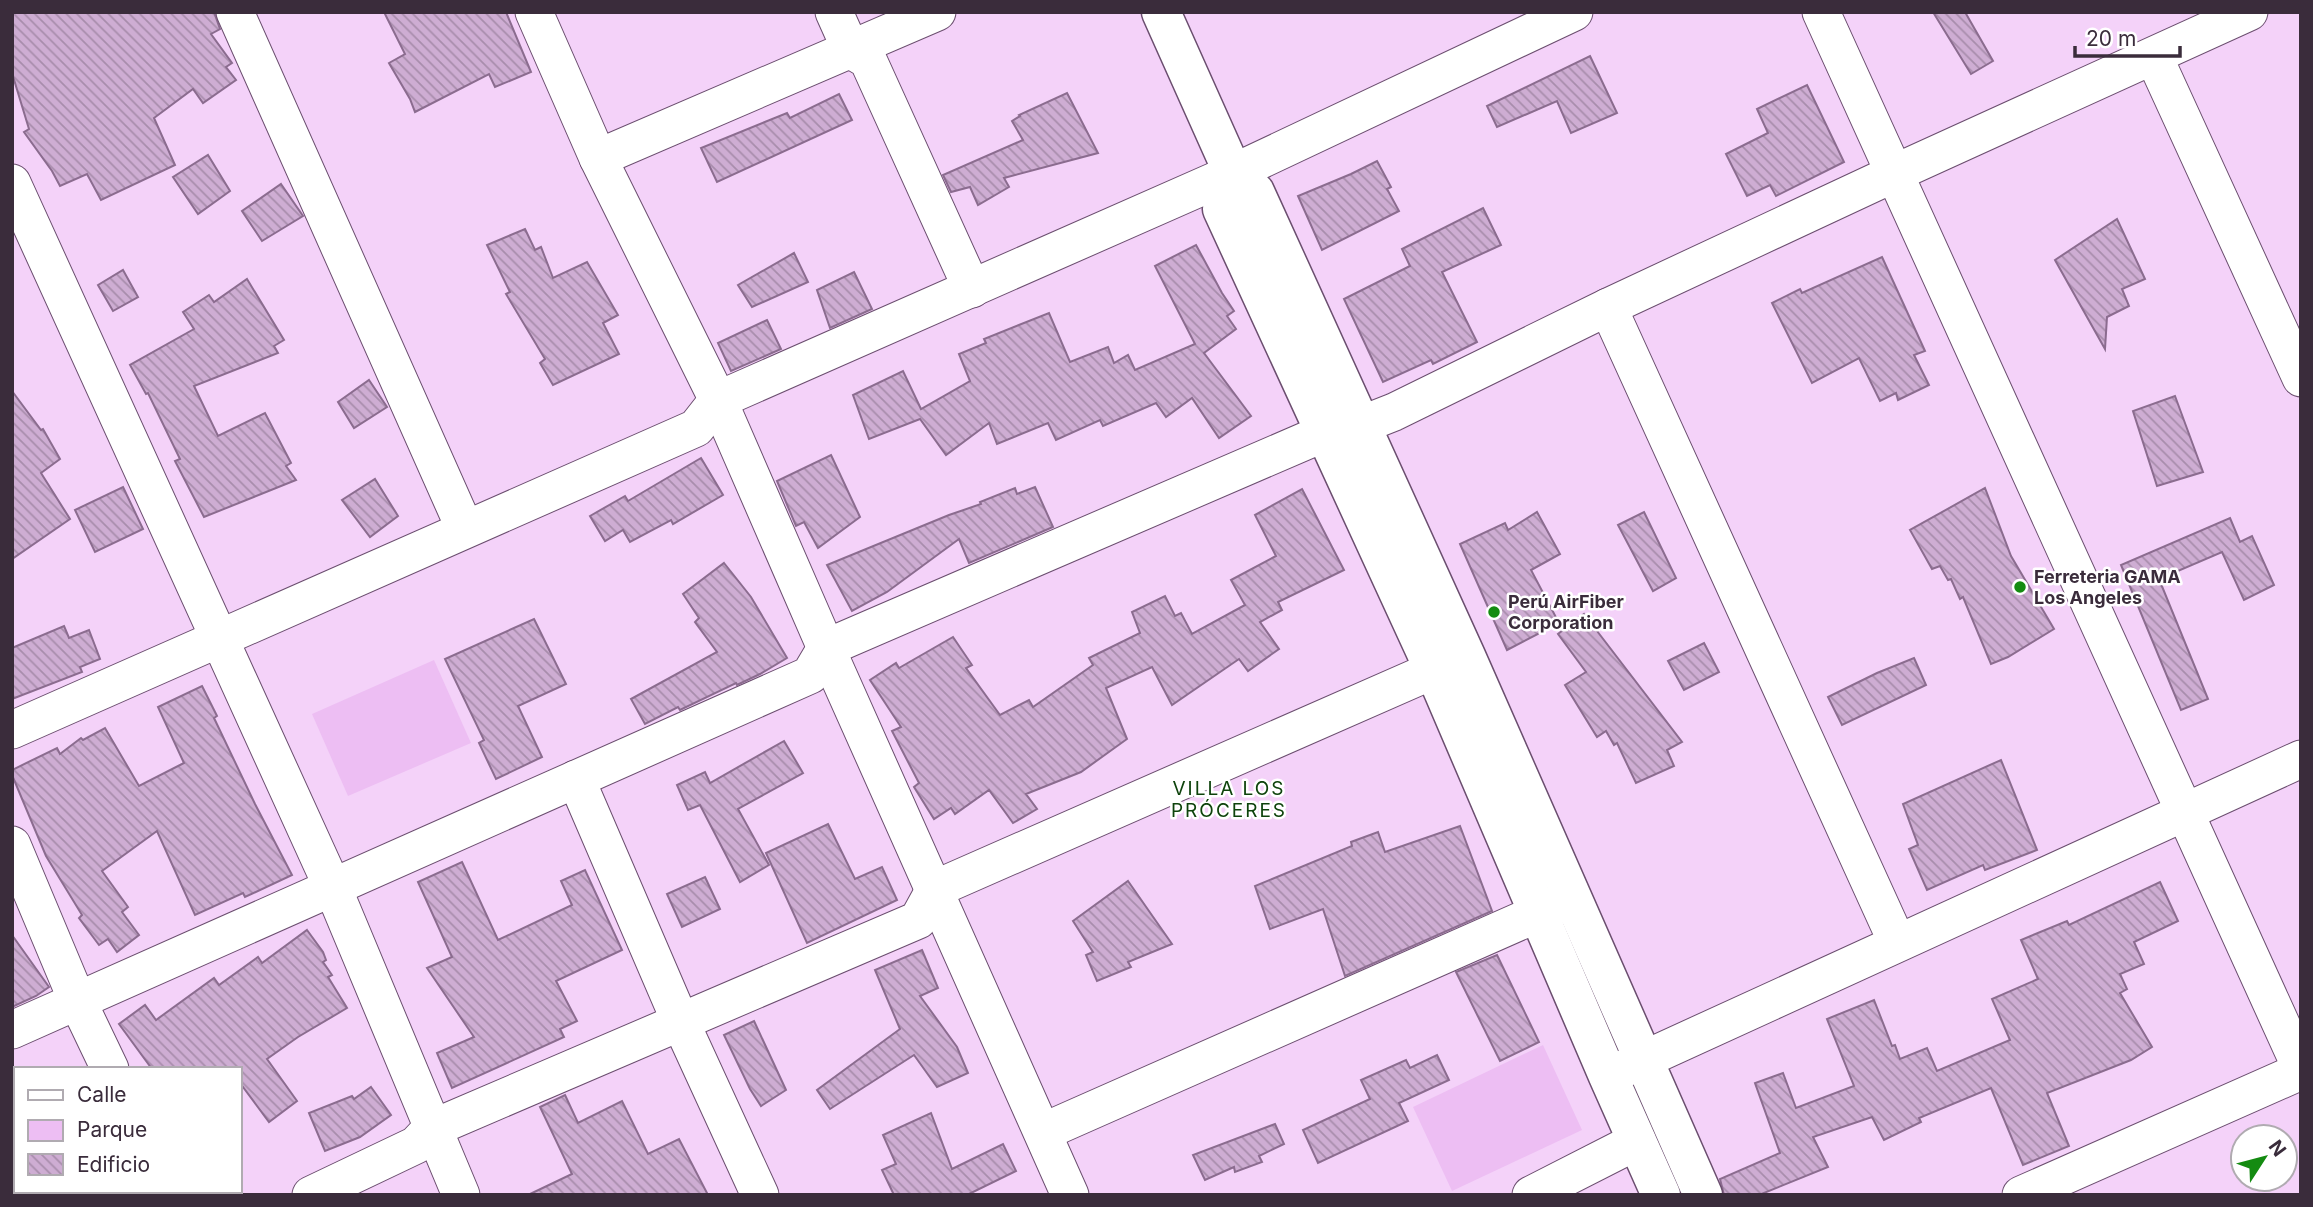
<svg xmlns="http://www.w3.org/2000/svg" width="2313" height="1207" font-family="Inter,sans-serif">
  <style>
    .park { fill: #edbef3 }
    .building { fill: url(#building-back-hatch); stroke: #8b6c8f; stroke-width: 2 }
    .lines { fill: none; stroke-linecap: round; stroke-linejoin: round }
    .minor-casing { stroke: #6b4e6f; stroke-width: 39 }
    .tertiary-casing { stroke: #6b4e6f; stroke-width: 41 }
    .minor { stroke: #fff; stroke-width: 37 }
    .tertiary { stroke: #fff; stroke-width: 38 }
    .poi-dot { fill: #148b11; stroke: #fff; stroke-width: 2.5 }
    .labels { text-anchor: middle; stroke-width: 5; stroke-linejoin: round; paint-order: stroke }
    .poi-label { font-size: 18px; font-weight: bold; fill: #3a2c3b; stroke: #fff; text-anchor: start }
    .neighbourhood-label { font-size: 19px; letter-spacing: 2px; fill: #0e430c; stroke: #fff }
  </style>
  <defs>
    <pattern id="building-back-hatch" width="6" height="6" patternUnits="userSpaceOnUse" patternTransform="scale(1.75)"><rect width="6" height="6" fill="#ceadd3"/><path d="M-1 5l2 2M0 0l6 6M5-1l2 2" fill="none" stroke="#a88dac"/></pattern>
  </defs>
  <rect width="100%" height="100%" fill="#f4d2f9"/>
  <g class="park">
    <path d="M 434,660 L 471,743 L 348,796 L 312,714 Z"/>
    <path d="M 1543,1045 L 1582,1130 L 1452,1191 L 1413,1107 Z"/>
  </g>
  <g class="building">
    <path d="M 12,12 L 214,12 L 220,29 L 211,34 L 232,63 L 226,67 L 236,80 L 203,103 L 193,89 L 154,118 L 175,165 L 101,200 L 87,174 L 60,186 L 52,171 L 24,132 L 29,129 L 12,73 Z"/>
    <path d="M 384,12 L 506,12 L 531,72 L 495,87 L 489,74 L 415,112 L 410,99 L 389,63 L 405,54 Z"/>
    <path d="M 1933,12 L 1965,12 L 1993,61 L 1971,74 Z"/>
    <path d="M 1590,56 L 1617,113 L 1571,133 L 1557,101 L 1497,127 L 1487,106 Z"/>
    <path d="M 1807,85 L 1844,162 L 1776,196 L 1770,185 L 1747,196 L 1726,154 L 1768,133 L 1757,109 Z"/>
    <path d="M 1067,93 L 1098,153 L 1004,178 L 1009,187 L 978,205 L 970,187 L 951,192 L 943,175 L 1023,140 L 1012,121 L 1020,116 L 1019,115 Z"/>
    <path d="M 839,94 L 852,120 L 717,182 L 701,148 L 787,113 L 790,118 Z"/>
    <path d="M 208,155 L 230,191 L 198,214 L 173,177 Z"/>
    <path d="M 1377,161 L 1391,187 L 1387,189 L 1399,211 L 1322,250 L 1298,196 L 1351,174 Z"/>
    <path d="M 281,184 L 303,216 L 262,241 L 242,211 Z"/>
    <path d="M 1483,208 L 1501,245 L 1442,272 L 1477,342 L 1433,364 L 1431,360 L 1383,382 L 1344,299 L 1410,266 L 1402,249 Z"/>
    <path d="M 2117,219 L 2145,279 L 2122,289 L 2129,306 L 2107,317 L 2105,349 L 2055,260 Z"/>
    <path d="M 525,229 L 535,250 L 541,247 L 553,278 L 587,262 L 618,315 L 603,323 L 619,354 L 553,385 L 540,363 L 545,359 L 506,294 L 510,292 L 487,245 Z"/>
    <path d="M 1196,245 L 1222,293 L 1234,311 L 1227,316 L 1236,329 L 1204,353 L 1251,416 L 1219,438 L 1192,398 L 1166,417 L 1156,403 L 1103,426 L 1100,420 L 1056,440 L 1048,423 L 997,444 L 989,423 L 946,455 L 920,419 L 869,439 L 853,395 L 903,371 L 921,409 L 970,381 L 959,354 L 986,343 L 984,339 L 1049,313 L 1070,362 L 1108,347 L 1114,363 L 1128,355 L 1135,370 L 1195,344 L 1155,266 Z"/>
    <path d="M 794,253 L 808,282 L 752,307 L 738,285 Z"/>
    <path d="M 1882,257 L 1925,351 L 1914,355 L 1929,385 L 1898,400 L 1896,393 L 1880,401 L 1859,358 L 1812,383 L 1772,303 L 1800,289 L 1802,293 Z"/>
    <path d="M 123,270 L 138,297 L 113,311 L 98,285 Z"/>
    <path d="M 854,272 L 872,309 L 830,328 L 817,290 Z"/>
    <path d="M 247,279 L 284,340 L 274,346 L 278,353 L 194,386 L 218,436 L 265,413 L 291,463 L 286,466 L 296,480 L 204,517 L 175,461 L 180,459 L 148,393 L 146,394 L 130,365 L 194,329 L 183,312 L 209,295 L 214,302 Z"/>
    <path d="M 767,320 L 781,349 L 731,371 L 718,343 Z"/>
    <path d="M 369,380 L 387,407 L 354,428 L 338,402 Z"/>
    <path d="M 12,391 L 41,430 L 43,429 L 60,459 L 41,473 L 70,519 L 12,559 Z"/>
    <path d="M 2175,396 L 2203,472 L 2157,486 L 2133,411 Z"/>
    <path d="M 831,455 L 860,517 L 818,548 L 804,522 L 796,526 L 777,481 Z"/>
    <path d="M 701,458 L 723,495 L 673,524 L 671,520 L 630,542 L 623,530 L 605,541 L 590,516 L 625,496 L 628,501 Z"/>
    <path d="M 375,479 L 398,516 L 370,537 L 342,500 Z"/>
    <path d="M 123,487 L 143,529 L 95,552 L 75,510 Z"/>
    <path d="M 1035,487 L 1053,527 L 969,563 L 959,539 L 887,592 L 852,611 L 827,565 L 949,515 L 981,504 L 980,502 L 1015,488 L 1017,494 Z"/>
    <path d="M 1985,488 L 2011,556 L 2054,629 L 2008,657 L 1991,664 L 1963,597 L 1960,599 L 1951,579 L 1948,580 L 1940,566 L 1932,569 L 1910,530 Z"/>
    <path d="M 1302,489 L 1344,570 L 1278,602 L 1282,610 L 1260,622 L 1279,649 L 1248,671 L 1239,659 L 1172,705 L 1152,667 L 1106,688 L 1127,739 L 1081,772 L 1026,794 L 1037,809 L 1013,823 L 989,790 L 955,814 L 951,808 L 934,819 L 914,787 L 919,783 L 892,731 L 901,727 L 870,680 L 896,663 L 899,668 L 953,637 L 972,665 L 966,668 L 1000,715 L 1029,700 L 1033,707 L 1093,665 L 1089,658 L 1140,633 L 1132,612 L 1165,596 L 1175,616 L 1181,613 L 1192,634 L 1245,605 L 1231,580 L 1276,556 L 1255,515 Z"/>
    <path d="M 1537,512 L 1560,554 L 1531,570 L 1559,623 L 1507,650 L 1460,544 L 1505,523 L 1508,530 Z"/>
    <path d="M 1644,512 L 1676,578 L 1653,591 L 1618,525 Z"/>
    <path d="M 2230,518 L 2240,542 L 2252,536 L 2274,585 L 2244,600 L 2222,552 L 2159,579 L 2208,699 L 2181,710 L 2121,565 Z"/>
    <path d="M 724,563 L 751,597 L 787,658 L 760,674 L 737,685 L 736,683 L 680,710 L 678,707 L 645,724 L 631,699 L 717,652 L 695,622 L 699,618 L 683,594 Z"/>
    <path d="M 1584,614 L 1682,742 L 1667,750 L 1674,766 L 1636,783 L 1617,743 L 1614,745 L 1606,731 L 1597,737 L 1565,685 L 1586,672 L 1558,634 Z"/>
    <path d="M 534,619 L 566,684 L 518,706 L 542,757 L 496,779 L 479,743 L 484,740 L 445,659 Z"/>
    <path d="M 64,626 L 69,638 L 89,630 L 100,659 L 80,667 L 82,672 L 12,699 L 12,648 Z"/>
    <path d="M 1704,643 L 1719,672 L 1684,690 L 1668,661 Z"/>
    <path d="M 1914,658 L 1926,685 L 1842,725 L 1828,697 L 1877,673 Z"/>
    <path d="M 202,686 L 217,716 L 214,718 L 255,804 L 292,875 L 245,897 L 243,893 L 195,915 L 157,831 L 102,871 L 128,907 L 122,912 L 139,935 L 117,952 L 108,939 L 99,945 L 79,918 L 82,915 L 46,856 L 12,775 L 12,770 L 57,748 L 60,754 L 81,738 L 83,740 L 105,728 L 139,786 L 184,763 L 158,707 Z"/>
    <path d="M 784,741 L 803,773 L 738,809 L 769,865 L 740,882 L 700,805 L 688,810 L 677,785 L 705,772 L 710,783 Z"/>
    <path d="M 2001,760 L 2037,850 L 1985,870 L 1983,865 L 1927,890 L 1909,849 L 1918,845 L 1903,804 Z"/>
    <path d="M 828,824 L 855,879 L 882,867 L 897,900 L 807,943 L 766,853 Z"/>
    <path d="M 1460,826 L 1492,911 L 1345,976 L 1323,909 L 1270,929 L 1255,886 L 1352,846 L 1351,842 L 1378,832 L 1385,852 Z"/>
    <path d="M 462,862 L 498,940 L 572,905 L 561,881 L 585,870 L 622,950 L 556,981 L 577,1021 L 560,1029 L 564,1037 L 452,1088 L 437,1053 L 474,1037 L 427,968 L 452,957 L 418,882 Z"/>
    <path d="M 705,877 L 720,909 L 682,927 L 667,894 Z"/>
    <path d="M 1128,881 L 1172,944 L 1128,962 L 1131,967 L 1097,981 L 1086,955 L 1093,952 L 1073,921 Z"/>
    <path d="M 2160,882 L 2178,921 L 2134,942 L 2144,964 L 2120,974 L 2127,989 L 2120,993 L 2152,1047 L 2131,1060 L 2047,1093 L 2069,1146 L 2023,1165 L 1991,1088 L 1919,1118 L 1921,1122 L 1884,1140 L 1872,1117 L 1813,1137 L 1828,1167 L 1759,1195 L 1724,1195 L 1720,1179 L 1780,1153 L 1755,1083 L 1783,1073 L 1796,1108 L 1854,1086 L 1827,1019 L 1874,1000 L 1892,1046 L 1895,1045 L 1900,1059 L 1927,1048 L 1937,1071 L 2010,1040 L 1992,999 L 2038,979 L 2021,940 L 2067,921 L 2069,925 Z"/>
    <path d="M 307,930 L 323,952 L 326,960 L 323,962 L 332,975 L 328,977 L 347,1008 L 298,1037 L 267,1059 L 297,1101 L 269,1122 L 240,1083 L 240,1069 L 152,1069 L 119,1024 L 145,1005 L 156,1020 L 214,978 L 219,985 L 258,957 L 262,963 Z"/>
    <path d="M 12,935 L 49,987 L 36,996 L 12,1007 Z"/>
    <path d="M 922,950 L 938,988 L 920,996 L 957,1047 L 968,1073 L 937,1087 L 914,1055 L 830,1109 L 817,1090 L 900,1029 L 875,970 Z"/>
    <path d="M 1497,955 L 1539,1042 L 1500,1061 L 1456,972 Z"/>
    <path d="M 754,1021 L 786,1090 L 761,1106 L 750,1089 L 724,1035 Z"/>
    <path d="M 1437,1055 L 1449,1080 L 1399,1103 L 1408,1121 L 1318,1163 L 1303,1130 L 1370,1099 L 1361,1080 L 1406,1060 L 1410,1068 Z"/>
    <path d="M 371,1087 L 391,1115 L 360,1137 L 325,1151 L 309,1113 L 352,1096 L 354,1099 Z"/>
    <path d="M 565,1095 L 578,1123 L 622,1101 L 648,1154 L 679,1139 L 708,1195 L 528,1195 L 572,1174 L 540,1107 Z"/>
    <path d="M 931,1113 L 952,1169 L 1003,1144 L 1016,1171 L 967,1195 L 894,1195 L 882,1170 L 896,1164 L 883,1135 Z"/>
    <path d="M 1275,1124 L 1284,1144 L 1259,1156 L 1262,1162 L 1235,1172 L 1234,1167 L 1205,1180 L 1193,1155 Z"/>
  </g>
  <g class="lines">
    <g class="minor-casing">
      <g id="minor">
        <path d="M 235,12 L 465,529"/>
        <path d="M 534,12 L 598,158 L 718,400 L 826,648 L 1070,1195"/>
        <path d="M 834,12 L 851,50 L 868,60 L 972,289"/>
        <path d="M 1821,12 L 2301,1068"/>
        <path d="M 2154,57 L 2301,378"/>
        <path d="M 598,158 L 937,12"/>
        <path d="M 12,183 L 332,886 L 461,1195"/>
        <path d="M 1608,307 L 1897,942"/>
        <path d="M 12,730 L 696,428 L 718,400 L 1233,173 L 1574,12"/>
        <path d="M 576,779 L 681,1023 L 760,1195"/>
        <path d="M 12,845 L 77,1000 L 110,1069"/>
        <path d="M 12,1030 L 810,675 L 826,648 L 1324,433 L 1361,425 L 1394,412 L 1608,307 L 1895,173 L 2249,12"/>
        <path d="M 1608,1076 L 2301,759"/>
        <path d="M 1043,1132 L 1568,900"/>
        <path d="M 166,1191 L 168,1195"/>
        <path d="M 311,1195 L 416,1145 L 431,1129 L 918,920 L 935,889 L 1461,658"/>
        <path d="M 1531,1195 L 1637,1141"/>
        <path d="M 2021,1195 L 2301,1071"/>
      </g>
    </g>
    <g class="tertiary-casing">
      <g id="tertiary">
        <path d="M 1161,12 L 1233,173 L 1255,192 L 1466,656 L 1703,1195"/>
        <path d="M 1233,173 L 1222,209 L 1434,670 L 1608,1076 L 1661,1195"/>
      </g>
    </g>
    <use href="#minor" class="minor"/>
    <use href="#tertiary" class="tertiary"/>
  </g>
  <g class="poi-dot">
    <circle cx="2020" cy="587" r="7"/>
    <circle cx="1494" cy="612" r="7"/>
  </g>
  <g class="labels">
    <g class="poi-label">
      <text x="2034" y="583">Ferreteria GAMA<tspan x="2034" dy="21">Los Angeles</tspan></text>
      <text x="1508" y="608">Perú AirFiber<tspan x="1508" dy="21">Corporation</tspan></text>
    </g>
    <g class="neighbourhood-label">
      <text x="1229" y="795">VILLA LOS<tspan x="1229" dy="22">PRÓCERES</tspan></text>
    </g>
  </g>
  <rect width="2313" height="1207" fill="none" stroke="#3a2c3b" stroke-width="28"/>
  <rect x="14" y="1067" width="228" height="126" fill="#ffffff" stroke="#b0abb1" stroke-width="2"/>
  <rect x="28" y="1090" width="35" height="10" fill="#ffffff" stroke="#b0abb1" stroke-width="2"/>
  <text x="77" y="1102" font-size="21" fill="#3a2c3b">Calle</text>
  <rect x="28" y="1120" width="35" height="21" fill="#edbef3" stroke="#b0abb1" stroke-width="2"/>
  <text x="77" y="1137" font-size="21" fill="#3a2c3b">Parque</text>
  <rect x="28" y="1154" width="35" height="21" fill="url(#building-back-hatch)" stroke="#b0abb1" stroke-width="2"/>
  <text x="77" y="1172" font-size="21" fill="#3a2c3b">Edificio</text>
  <g transform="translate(2264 1158) rotate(54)"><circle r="33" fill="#ffffff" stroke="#b0abb1" stroke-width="2"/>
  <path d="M0-5L12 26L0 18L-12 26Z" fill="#148b11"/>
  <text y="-10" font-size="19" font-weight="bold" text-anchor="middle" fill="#3a2c3b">N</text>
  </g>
  <path d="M2075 46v10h105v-10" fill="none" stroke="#3a2c3b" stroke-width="3.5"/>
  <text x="2086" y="46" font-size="21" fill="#3a2c3b" stroke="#ffffff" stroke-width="5" paint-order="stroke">20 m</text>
</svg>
